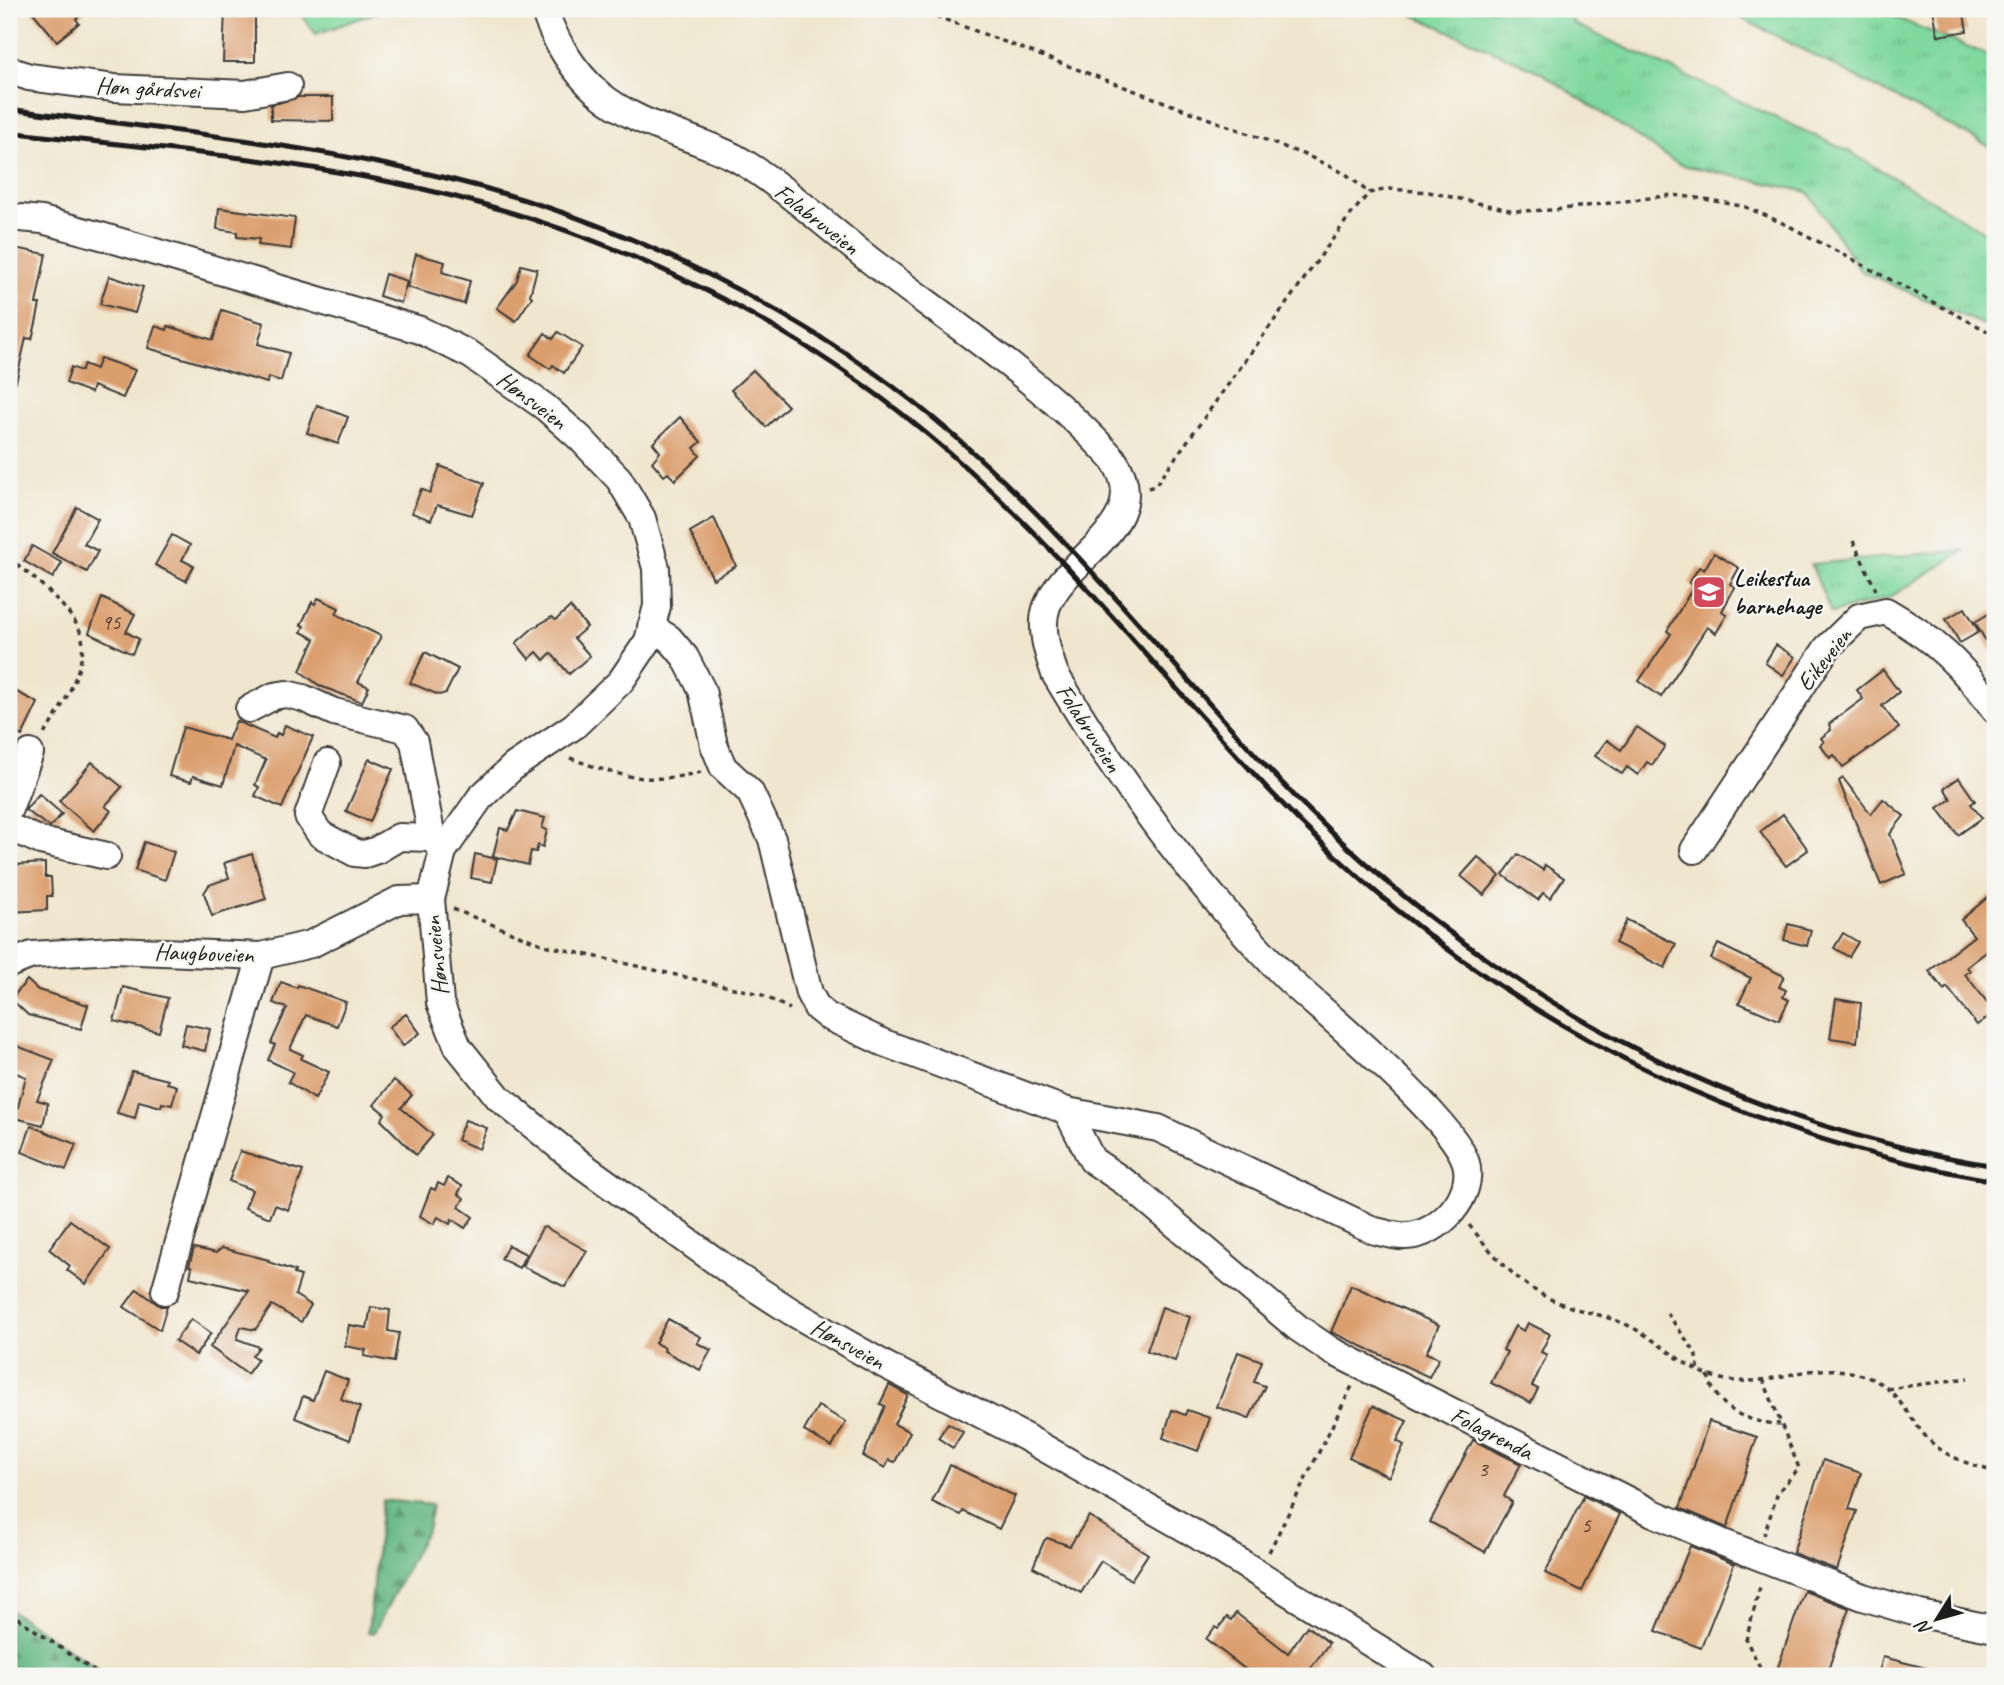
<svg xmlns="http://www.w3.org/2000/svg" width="2004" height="1685" font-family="Caveat,sans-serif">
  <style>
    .grass { fill: url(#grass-tufts); stroke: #4e7a5d; stroke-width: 2 }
    .forest { fill: url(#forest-firs); stroke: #426a50; stroke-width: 2 }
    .building { fill: #db9e6d }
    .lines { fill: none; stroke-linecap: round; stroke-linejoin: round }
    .minor-casing { stroke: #3c3a37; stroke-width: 30 }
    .path { stroke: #3c3a37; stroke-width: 3.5; stroke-dasharray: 5 5; stroke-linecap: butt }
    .minor { stroke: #fff; stroke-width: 26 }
    .rail { stroke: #1c1c1c; stroke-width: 5 }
    .labels { text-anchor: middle; stroke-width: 5; stroke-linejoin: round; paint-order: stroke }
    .number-label { font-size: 21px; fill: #4c3c30 }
    .street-label { font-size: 24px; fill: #1c1c1c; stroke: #f6f6f2 }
    .poi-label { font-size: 24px; font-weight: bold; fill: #1c1c1c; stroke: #f6f6f2; text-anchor: start }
  </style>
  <defs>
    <pattern id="grass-tufts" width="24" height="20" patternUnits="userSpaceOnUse" patternTransform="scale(1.75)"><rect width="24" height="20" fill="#80d99e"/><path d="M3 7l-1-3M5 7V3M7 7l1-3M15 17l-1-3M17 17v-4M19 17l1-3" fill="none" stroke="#6eba88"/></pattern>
    <pattern id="forest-firs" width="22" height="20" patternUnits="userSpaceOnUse" patternTransform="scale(1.75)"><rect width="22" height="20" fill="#68b985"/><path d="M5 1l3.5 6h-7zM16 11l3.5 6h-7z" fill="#55966c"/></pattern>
  </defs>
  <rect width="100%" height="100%" fill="#f6f6f2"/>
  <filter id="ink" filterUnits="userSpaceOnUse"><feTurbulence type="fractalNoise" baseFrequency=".0143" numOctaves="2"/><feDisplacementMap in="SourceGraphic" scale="14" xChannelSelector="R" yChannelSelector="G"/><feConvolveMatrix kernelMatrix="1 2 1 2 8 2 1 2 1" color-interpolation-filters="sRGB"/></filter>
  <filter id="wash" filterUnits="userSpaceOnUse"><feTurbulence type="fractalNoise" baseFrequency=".00686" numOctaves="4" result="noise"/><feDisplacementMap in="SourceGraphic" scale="28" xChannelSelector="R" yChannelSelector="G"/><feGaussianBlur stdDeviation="1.57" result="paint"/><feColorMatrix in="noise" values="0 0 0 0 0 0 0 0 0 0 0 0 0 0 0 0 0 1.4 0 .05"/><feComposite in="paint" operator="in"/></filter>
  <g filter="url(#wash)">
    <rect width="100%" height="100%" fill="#f0e6ce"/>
    <g class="grass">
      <path d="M 297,9 L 386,9 L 316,34 Z"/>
      <path d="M 1400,9 L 1577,9 L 1572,23 L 1850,152 L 1995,238 L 1995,330 L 1861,271 L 1808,192 L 1678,164 L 1540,72 Z"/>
      <path d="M 1724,9 L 1875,9 L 1995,58 L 1995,149 Z"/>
      <path d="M 1965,550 L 1890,597 L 1831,613 L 1811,564 Z"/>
    </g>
    <g class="forest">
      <path d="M 382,1500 L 432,1505 L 428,1527 L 374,1633 L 368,1632 Z"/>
      <path d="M 9,1609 L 108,1676 L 9,1676 Z"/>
    </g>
    <g id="blocks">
      <g class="building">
        <path d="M 30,9 L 88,9 L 76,19 L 79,23 L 57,41 Z"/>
        <path d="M 225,9 L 255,12 L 255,62 L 223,62 Z"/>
        <path d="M 1933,9 L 1963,9 L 1967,31 L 1938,36 Z"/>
        <path d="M 299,97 L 333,97 L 333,121 L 271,120 L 271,105 Z"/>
        <path d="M 219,208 L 295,218 L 291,249 L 258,245 L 259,239 L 237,237 L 237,232 L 217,229 Z"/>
        <path d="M 9,247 L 46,254 L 36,304 L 40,304 L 36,323 L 32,339 L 26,338 L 16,382 L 9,381 Z"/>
        <path d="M 416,254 L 445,262 L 442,272 L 470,281 L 464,304 L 407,287 Z"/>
        <path d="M 521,265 L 537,269 L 530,295 L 532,297 L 516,321 L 497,308 L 517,280 Z"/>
        <path d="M 385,274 L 407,281 L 401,303 L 379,296 Z"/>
        <path d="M 109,276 L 143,287 L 135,313 L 100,304 Z"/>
        <path d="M 222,310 L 264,323 L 258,344 L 289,353 L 281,381 L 268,377 L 267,383 L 148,348 L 155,326 L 167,330 L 168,326 L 213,340 Z"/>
        <path d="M 558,332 L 582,347 L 564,373 L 553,365 L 550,369 L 530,355 L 545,333 L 553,339 Z"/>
        <path d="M 100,358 L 135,370 L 123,398 L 93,386 L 91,393 L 66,383 L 71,367 L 81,371 L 84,364 L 96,369 Z"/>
        <path d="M 753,370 L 788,406 L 766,427 L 731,390 Z"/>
        <path d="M 317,405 L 348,417 L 338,444 L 307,433 Z"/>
        <path d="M 680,417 L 701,442 L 694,448 L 700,456 L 675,480 L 668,473 L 664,476 L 652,462 L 660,452 L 653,443 Z"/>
        <path d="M 440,466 L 484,483 L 472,515 L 437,505 L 431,520 L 412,513 L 421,489 L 430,493 Z"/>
        <path d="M 77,507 L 98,519 L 84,544 L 98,551 L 87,572 L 52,553 Z"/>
        <path d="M 714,518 L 736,566 L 713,579 L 690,532 Z"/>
        <path d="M 172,535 L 190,545 L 182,560 L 194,566 L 186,581 L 155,565 Z"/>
        <path d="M 32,546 L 62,563 L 53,578 L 24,561 Z"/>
        <path d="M 1714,553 L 1739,568 L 1730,584 L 1735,587 L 1722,611 L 1727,615 L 1716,633 L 1707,627 L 1661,697 L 1639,681 L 1671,634 L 1667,631 L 1694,586 L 1689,583 L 1699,567 L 1704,570 Z"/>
        <path d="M 102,598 L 135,614 L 126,632 L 139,639 L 132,654 L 89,633 Z"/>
        <path d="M 318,598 L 339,608 L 336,614 L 381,636 L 358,682 L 369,687 L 362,702 L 320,686 L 300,671 L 315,639 L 301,632 L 304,626 L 301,625 L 312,602 L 315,604 Z"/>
        <path d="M 570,607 L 587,627 L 574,638 L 590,656 L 569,674 L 551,653 L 544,660 L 537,652 L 529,659 L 516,643 L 533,628 L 552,617 L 556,620 Z"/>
        <path d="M 1965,608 L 1979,632 L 1960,643 L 1946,619 Z"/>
        <path d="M 1995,610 L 1995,657 L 1975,622 Z"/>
        <path d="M 1776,645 L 1795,657 L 1783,675 L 1765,663 Z"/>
        <path d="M 425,652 L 458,669 L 446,693 L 439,695 L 410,683 Z"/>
        <path d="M 1883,670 L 1899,692 L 1882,706 L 1899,728 L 1843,767 L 1834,755 L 1830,758 L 1820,745 L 1824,742 L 1821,738 L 1831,730 L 1829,724 L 1863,699 L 1857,690 Z"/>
        <path d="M 9,688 L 38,703 L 22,736 L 9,730 Z"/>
        <path d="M 236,721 L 275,738 L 277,733 L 281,735 L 285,725 L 313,737 L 282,808 L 255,796 L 259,787 L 255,785 L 266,760 L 234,746 L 223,785 L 193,776 L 191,782 L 169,776 L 183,727 L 228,740 Z"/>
        <path d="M 1637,727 L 1665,746 L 1652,765 L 1647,762 L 1638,775 L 1627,767 L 1622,774 L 1595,756 L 1607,740 L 1621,750 Z"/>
        <path d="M 369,759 L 393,769 L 370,822 L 346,811 Z"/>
        <path d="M 92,762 L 122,787 L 105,806 L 111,811 L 94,831 L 59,801 Z"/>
        <path d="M 1843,778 L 1871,814 L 1883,799 L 1904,816 L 1890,834 L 1906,874 L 1881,885 L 1839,781 Z"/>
        <path d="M 1959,778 L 1975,801 L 1971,804 L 1982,818 L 1958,835 L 1938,808 L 1951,799 L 1944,788 Z"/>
        <path d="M 39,794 L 62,814 L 50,827 L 25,810 Z"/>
        <path d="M 517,811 L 545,818 L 542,828 L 547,830 L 543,847 L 538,845 L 536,852 L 531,851 L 528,865 L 493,856 L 500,828 L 508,830 Z"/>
        <path d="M 1783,814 L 1808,850 L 1786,866 L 1760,832 Z"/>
        <path d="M 144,842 L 174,852 L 165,880 L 135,870 Z"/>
        <path d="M 252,854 L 266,899 L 212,916 L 204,893 L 209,885 L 229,878 L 224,863 Z"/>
        <path d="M 475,854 L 497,859 L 492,882 L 471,878 Z"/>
        <path d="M 1518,854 L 1543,870 L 1545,865 L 1564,878 L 1550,898 L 1543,893 L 1538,900 L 1503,875 Z"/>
        <path d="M 1478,857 L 1500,876 L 1484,895 L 1461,876 Z"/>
        <path d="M 45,863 L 45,877 L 51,877 L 52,896 L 47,896 L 47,910 L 9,912 L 9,879 L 14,878 L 13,865 Z"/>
        <path d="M 1995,891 L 1995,945 L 1967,967 L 1970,971 L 1965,974 L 1995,1012 L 1977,1025 L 1947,987 L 1944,990 L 1929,971 L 1974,936 L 1961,920 Z"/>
        <path d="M 1627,920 L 1676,944 L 1665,968 L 1615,943 Z"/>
        <path d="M 1788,924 L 1811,930 L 1807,946 L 1784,940 Z"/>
        <path d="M 1843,933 L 1858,942 L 1849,957 L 1834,948 Z"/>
        <path d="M 1718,944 L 1784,976 L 1779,987 L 1786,990 L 1783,997 L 1789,1000 L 1779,1020 L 1739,1003 L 1751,978 L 1711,959 Z"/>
        <path d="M 27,980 L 38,990 L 88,1005 L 81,1029 L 28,1015 L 11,999 Z"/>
        <path d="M 281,982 L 297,988 L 298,985 L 346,1002 L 337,1026 L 306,1015 L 290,1049 L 303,1055 L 301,1059 L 329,1072 L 315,1099 L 288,1082 L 293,1072 L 268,1060 L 275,1045 L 271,1043 L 287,1008 L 273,1003 Z"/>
        <path d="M 123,987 L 168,998 L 159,1032 L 114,1021 Z"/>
        <path d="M 1836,999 L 1861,1003 L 1857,1042 L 1830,1038 Z"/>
        <path d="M 406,1014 L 420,1033 L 403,1046 L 389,1027 Z"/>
        <path d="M 186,1024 L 210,1029 L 205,1051 L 181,1045 Z"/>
        <path d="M 9,1043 L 54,1060 L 37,1100 L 48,1103 L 43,1125 L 15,1118 L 26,1077 L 9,1070 Z"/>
        <path d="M 132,1071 L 168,1080 L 167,1083 L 177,1086 L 172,1105 L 162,1103 L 161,1107 L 139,1101 L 135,1118 L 117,1113 Z"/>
        <path d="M 394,1080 L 412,1095 L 401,1108 L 433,1135 L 416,1155 L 381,1120 L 385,1114 L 374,1105 Z"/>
        <path d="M 465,1120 L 487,1128 L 479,1149 L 457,1140 Z"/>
        <path d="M 31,1126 L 76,1144 L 66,1170 L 22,1152 Z"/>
        <path d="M 240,1151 L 303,1171 L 288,1210 L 275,1205 L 270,1218 L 245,1208 L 252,1190 L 229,1181 Z"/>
        <path d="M 448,1178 L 462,1186 L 458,1194 L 464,1198 L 459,1207 L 473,1217 L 465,1228 L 452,1219 L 450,1224 L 438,1217 L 434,1224 L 420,1216 L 431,1188 L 435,1190 L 438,1183 L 444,1186 Z"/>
        <path d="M 70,1220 L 110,1249 L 86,1284 L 67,1270 L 70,1266 L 49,1249 Z"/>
        <path d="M 545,1227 L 587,1251 L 565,1287 L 522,1266 L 542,1228 Z"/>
        <path d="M 508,1245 L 526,1254 L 519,1268 L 501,1259 Z"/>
        <path d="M 194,1248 L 216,1253 L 222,1248 L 269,1260 L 268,1262 L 295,1271 L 294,1274 L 301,1276 L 295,1295 L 311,1305 L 301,1322 L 272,1305 L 255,1330 L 241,1327 L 237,1339 L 259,1347 L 252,1356 L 258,1359 L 247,1374 L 210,1347 L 249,1291 L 190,1277 L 192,1267 L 189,1266 Z"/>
        <path d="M 1351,1285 L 1439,1325 L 1426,1353 L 1439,1358 L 1429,1377 L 1331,1332 Z"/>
        <path d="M 137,1289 L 160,1306 L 167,1306 L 160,1330 L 124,1307 Z"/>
        <path d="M 371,1307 L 390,1310 L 388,1331 L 399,1333 L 394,1362 L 364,1356 L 366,1350 L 345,1346 L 349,1325 L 367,1328 Z"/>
        <path d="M 1162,1307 L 1190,1317 L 1175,1361 L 1147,1351 Z"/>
        <path d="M 191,1319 L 211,1333 L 196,1355 L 175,1341 Z"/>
        <path d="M 668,1319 L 701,1337 L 697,1343 L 711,1350 L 700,1370 L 664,1351 L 665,1348 L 655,1343 Z"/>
        <path d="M 1528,1323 L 1550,1334 L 1541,1352 L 1547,1355 L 1532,1386 L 1538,1389 L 1531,1403 L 1491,1383 L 1507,1352 L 1503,1350 L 1515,1326 L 1524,1331 Z"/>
        <path d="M 1238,1352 L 1262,1361 L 1254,1382 L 1265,1386 L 1249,1419 L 1217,1407 Z"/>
        <path d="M 324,1371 L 348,1380 L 341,1399 L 360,1407 L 350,1440 L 295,1418 L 303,1396 L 313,1400 Z"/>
        <path d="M 889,1385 L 908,1395 L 894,1424 L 910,1432 L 895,1462 L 889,1460 L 885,1468 L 863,1456 L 885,1406 L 880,1404 Z"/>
        <path d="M 818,1406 L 846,1422 L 832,1447 L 804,1431 Z"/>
        <path d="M 1373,1406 L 1407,1421 L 1397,1441 L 1404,1445 L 1389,1477 L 1349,1457 Z"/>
        <path d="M 1172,1410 L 1185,1415 L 1187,1410 L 1210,1418 L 1198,1451 L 1163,1438 Z"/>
        <path d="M 1709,1421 L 1757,1437 L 1727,1528 L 1680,1508 Z"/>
        <path d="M 948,1423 L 963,1432 L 953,1448 L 938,1438 Z"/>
        <path d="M 1473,1440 L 1521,1464 L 1504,1496 L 1512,1502 L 1485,1552 L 1430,1522 Z"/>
        <path d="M 1823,1460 L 1861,1473 L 1849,1509 L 1857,1511 L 1837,1570 L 1793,1553 Z"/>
        <path d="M 950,1465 L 1015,1496 L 999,1529 L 963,1511 L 961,1515 L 932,1502 Z"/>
        <path d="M 1584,1496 L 1620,1514 L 1582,1591 L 1545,1573 Z"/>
        <path d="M 1089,1516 L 1148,1554 L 1131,1580 L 1101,1561 L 1081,1593 L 1033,1567 L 1044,1541 L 1047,1538 L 1070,1546 Z"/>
        <path d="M 1690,1546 L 1734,1564 L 1701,1648 L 1656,1631 Z"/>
        <path d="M 1804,1591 L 1849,1608 L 1826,1676 L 1775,1676 Z"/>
        <path d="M 1236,1613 L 1288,1653 L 1307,1626 L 1329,1643 L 1305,1676 L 1254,1676 L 1206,1639 L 1215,1627 L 1218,1629 L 1227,1617 L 1231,1620 Z"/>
        <path d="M 1883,1657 L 1934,1670 L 1933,1676 L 1878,1676 Z"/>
      </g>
    </g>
  </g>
  <g filter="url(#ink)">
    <use href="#blocks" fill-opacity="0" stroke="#3c3a37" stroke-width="2"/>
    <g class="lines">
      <g class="minor-casing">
        <g id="minor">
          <path d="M 544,9 C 554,40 573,71 598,93 C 638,127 690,134 736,158 C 779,182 831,230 871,261 C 949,321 1047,385 1113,459 C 1157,523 1068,554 1047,606 C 1039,628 1048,654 1055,674 C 1105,758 1161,837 1225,911 C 1246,935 1267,959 1290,981 C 1328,1016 1454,1120 1466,1163 C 1475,1196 1439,1235 1406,1236 C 1396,1237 1385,1233 1375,1231 L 1158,1128 L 1067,1111 L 884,1043 L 827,1016 L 817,1008 L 809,993 L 772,839 L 750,792 L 723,767 L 714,745 L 702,690 L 685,657 L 669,638 L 651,627"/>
          <path d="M 9,70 L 29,77 L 114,88 L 245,94 L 288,86"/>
          <path d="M 9,217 L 42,220 L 101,236 L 420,330 L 471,355 L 545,407 L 580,438 L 619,479 L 642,518 L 656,568 L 657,606 L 648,641 L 621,681 L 574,726 L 514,766 L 480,798 L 443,851 L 431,899 L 440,1003 L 458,1047 L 499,1098 L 582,1165 L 735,1275 L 792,1312 L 885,1365 L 1025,1437 L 1190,1531 L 1423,1676"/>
          <path d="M 249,709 L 274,696 L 286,694 L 303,698 L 334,712 L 405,729 L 414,742 L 432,838 L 443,851"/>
          <path d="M 327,763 L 308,816 L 320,834 L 355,853 L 365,854 L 377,850 L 399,837 L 432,838"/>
          <path d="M 9,809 L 30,753"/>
          <path d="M 9,827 L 41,841 L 107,856"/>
          <path d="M 1694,850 L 1827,648 L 1859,617 L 1886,611 C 1935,639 1961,665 1995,710"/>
          <path d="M 9,964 L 32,955 L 113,950 L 261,956 L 311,944 L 399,900 L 431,899"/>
          <path d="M 1067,1111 L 1092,1160 L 1129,1185 L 1298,1328 L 1330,1350 L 1653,1513 L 1721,1542 L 1863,1597 L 1920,1614 L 1995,1629"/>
          <path d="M 165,1291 L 261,956"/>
        </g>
      </g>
      <g class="path">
        <path d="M 917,9 L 1308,156 L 1346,174 L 1369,193"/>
        <path d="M 1148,488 L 1155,486 L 1348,218 L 1369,193 L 1389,189 L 1429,192 L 1514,211 L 1555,210 L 1673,195 L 1705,199 L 1746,207 L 1789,226 L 1995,335"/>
        <path d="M 1853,541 L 1876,590"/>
        <path d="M 9,558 C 30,574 69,606 80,631 C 92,659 60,712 44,734"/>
        <path d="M 570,758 C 622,777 646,785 701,772"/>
        <path d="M 453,909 L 544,945 L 760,994 L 790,1009"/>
        <path d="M 1469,1225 C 1497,1259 1522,1290 1565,1305 C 1589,1314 1612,1316 1635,1329 C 1666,1346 1690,1374 1726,1380 C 1780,1388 1813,1354 1872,1379 C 1898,1390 1910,1420 1929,1440 C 1947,1458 1972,1465 1995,1472"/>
        <path d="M 1667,1313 L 1695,1352 L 1699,1371"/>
        <path d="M 1708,1375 C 1716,1409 1747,1423 1780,1424"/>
        <path d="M 1763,1379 L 1799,1468 L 1778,1492 L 1764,1535"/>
        <path d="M 1887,1389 L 1968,1378"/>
        <path d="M 1269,1552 L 1352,1386"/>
        <path d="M 9,1612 L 101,1676"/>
        <path d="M 1759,1676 L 1762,1671 L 1746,1640 L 1761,1583"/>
      </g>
      <use href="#minor" class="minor"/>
      <g class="rail">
        <path d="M 9,109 C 155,129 303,143 446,178 C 591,213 726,275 850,356 C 1015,465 1131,621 1264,764 C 1462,977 1706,1119 1995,1166"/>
        <path d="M 9,132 C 136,147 264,156 390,182 C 550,214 704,277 839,368 C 1014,485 1128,641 1270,791 C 1468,1001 1711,1131 1995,1181"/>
      </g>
    </g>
  </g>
  <defs>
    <g id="school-square" transform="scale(1.75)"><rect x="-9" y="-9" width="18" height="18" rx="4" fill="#d1495b" stroke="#f6f6f2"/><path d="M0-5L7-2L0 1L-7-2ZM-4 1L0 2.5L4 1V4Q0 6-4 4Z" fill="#fff"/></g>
  </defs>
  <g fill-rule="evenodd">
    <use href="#school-square" x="1709" y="592"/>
  </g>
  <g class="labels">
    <g class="number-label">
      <text x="111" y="629">95</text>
      <text x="1483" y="1476">3</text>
      <text x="1586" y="1532">5</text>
    </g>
    <g class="street-label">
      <text transform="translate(148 88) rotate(3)" y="8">Høn gårdsvei</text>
      <text transform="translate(817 219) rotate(38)" y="8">Folabruveien</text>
      <text transform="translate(532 400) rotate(37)" y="8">Hønsveien</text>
      <text transform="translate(1824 659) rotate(-52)" y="8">Eikeveien</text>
      <text transform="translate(1089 728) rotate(57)" y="8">Folabruveien</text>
      <text transform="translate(204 953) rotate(2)" y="8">Haugboveien</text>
      <text transform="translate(436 956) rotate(-96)" y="8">Hønsveien</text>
      <text transform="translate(848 1344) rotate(29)" y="8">Hønsveien</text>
      <text transform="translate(1492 1433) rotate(27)" y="8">Folagrenda</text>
    </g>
    <g class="poi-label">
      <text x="1734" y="586">Leikestua<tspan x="1734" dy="28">barnehage</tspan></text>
    </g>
  </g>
  <rect width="2004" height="1685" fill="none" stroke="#f6f6f2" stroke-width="35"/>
  <g transform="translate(1937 1619) rotate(233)" stroke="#f6f6f2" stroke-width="5" paint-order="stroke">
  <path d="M0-5L12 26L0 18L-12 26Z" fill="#1c1c1c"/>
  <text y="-10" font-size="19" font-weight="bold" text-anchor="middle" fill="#1c1c1c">N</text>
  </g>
</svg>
